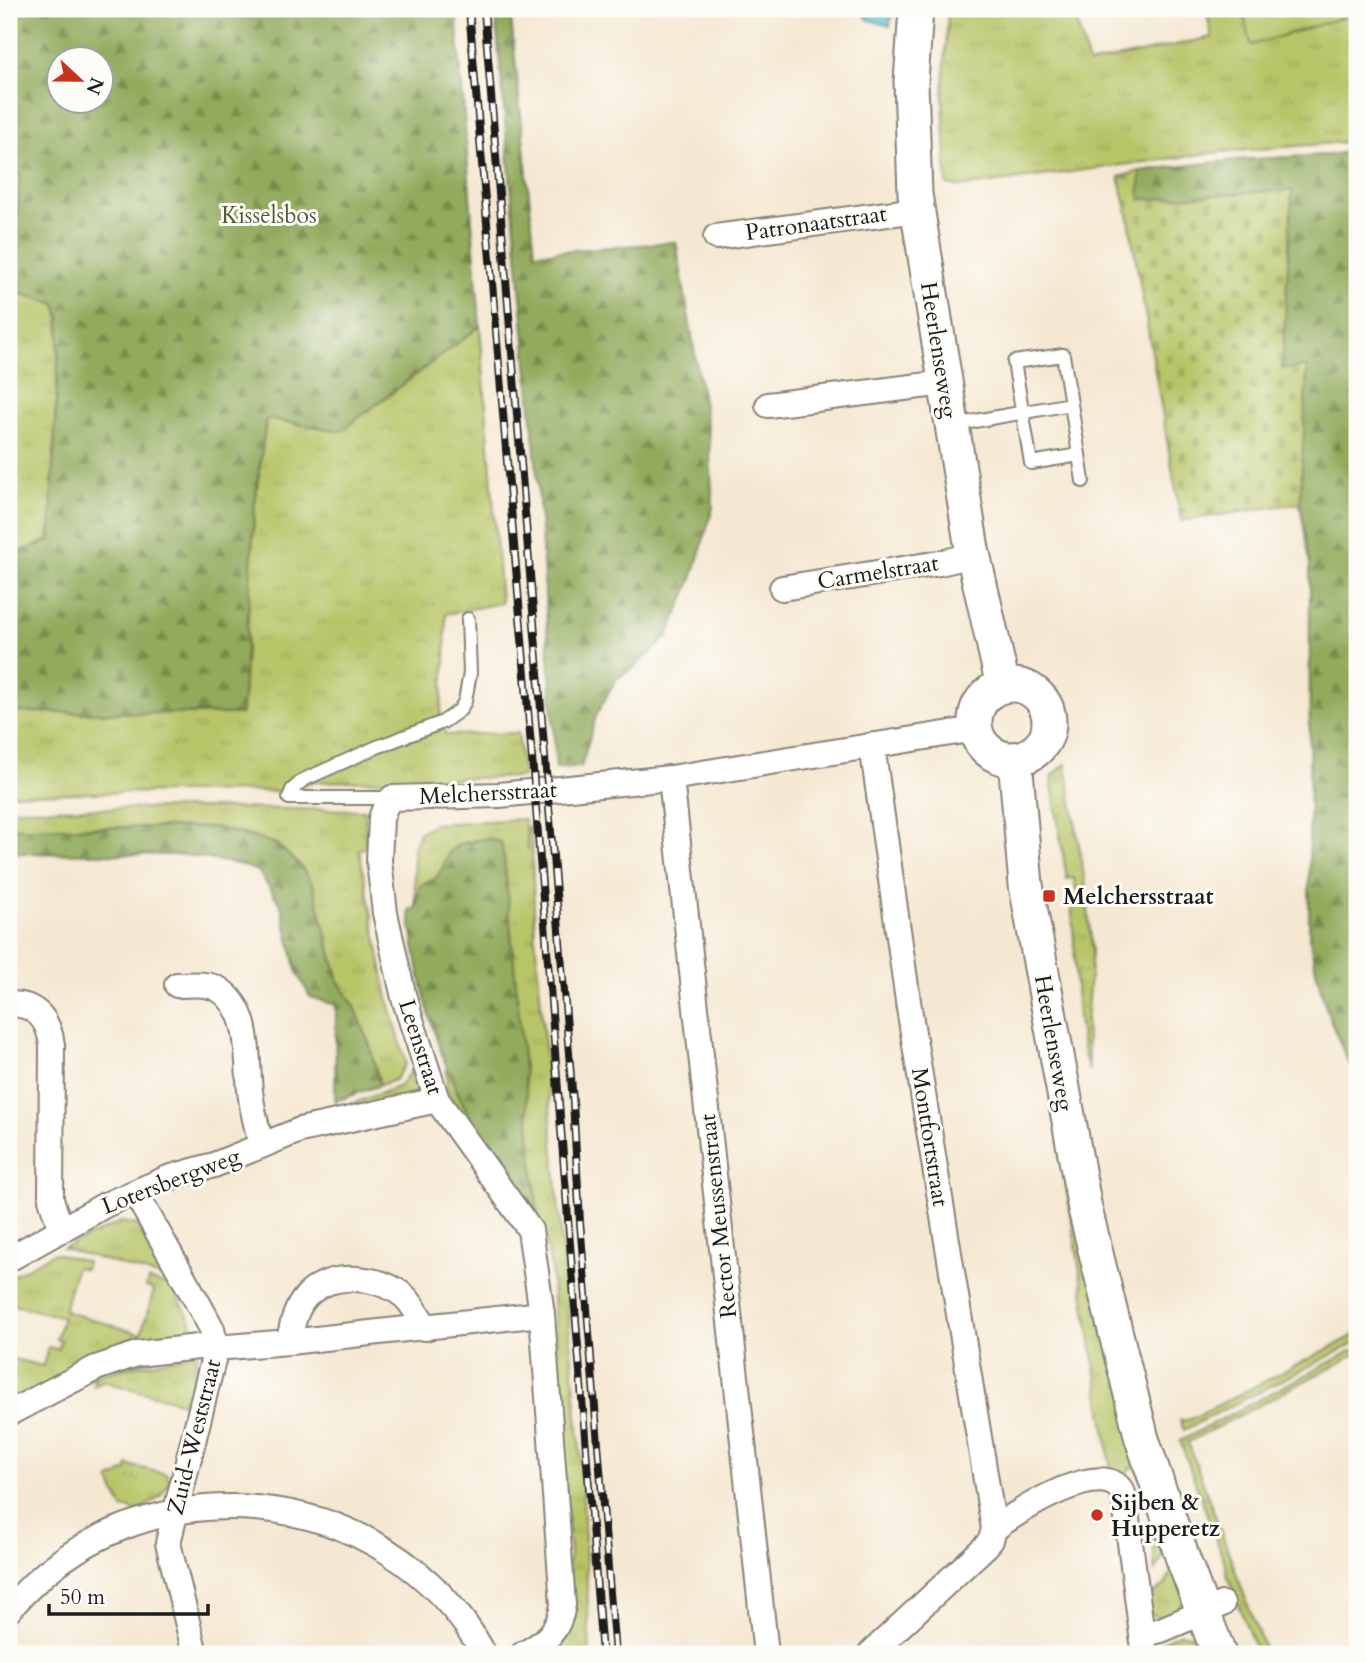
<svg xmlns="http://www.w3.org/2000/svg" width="1366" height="1663" font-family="Cardo,serif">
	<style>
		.grass { fill: url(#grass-tufts); stroke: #6a7042; stroke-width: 2 }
		.forest { fill: url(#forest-firs); stroke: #56633c; stroke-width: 2; fill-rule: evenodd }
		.cemetery { fill: url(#cemetery-stones); stroke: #6a7042; stroke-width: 2 }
		.garden { fill: #b7c567; stroke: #6a7042; stroke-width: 2 }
		.water { fill: #4ebbc7; stroke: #356c72; stroke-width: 2 }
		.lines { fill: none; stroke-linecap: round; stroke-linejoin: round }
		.lane-casing { stroke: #888277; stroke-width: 16 }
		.street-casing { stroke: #888277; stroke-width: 28 }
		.secondary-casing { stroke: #888277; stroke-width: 37 }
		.lane { stroke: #fff; stroke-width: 12 }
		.street { stroke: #fff; stroke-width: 24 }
		.secondary { stroke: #fff; stroke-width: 33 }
		.rail-casing { stroke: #1c1c1c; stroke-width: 8 }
		.rail { stroke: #fdfcf7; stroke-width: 5; stroke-dasharray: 16; stroke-linecap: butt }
		.poi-dot { fill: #c8321e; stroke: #fdfcf7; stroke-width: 2.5 }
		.labels { text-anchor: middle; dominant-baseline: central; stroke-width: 6; stroke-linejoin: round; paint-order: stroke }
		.park-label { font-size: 23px; fill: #525736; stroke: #fdfcf7 }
		.street-label { font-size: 23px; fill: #1c1c1c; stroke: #fdfcf7 }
		.poi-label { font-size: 23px; font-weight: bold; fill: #1c1c1c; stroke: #fdfcf7; text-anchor: start }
	</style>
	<defs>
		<pattern id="grass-tufts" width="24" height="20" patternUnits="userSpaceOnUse" patternTransform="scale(1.75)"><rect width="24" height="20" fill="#b7c567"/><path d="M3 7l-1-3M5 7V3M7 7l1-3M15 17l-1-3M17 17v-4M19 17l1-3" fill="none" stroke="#9da959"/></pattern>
		<pattern id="forest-firs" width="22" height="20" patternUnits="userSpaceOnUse" patternTransform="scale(1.75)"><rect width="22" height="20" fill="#91aa5c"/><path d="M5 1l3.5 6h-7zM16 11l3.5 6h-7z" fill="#768a4b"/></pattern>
		<pattern id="cemetery-stones" width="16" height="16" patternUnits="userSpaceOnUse" patternTransform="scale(1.75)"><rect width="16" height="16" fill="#b7c567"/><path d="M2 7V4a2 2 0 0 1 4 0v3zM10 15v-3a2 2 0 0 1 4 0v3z" fill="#9da959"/></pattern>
	</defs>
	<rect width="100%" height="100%" fill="#fdfcf7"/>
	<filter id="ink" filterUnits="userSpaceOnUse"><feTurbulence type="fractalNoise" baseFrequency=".0143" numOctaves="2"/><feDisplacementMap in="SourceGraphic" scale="14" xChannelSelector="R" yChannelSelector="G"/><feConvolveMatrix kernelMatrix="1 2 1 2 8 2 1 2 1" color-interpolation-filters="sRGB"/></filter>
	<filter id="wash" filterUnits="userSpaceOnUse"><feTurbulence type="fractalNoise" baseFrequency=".00686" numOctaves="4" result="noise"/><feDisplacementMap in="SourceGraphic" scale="28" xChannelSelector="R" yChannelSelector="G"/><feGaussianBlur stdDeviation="1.57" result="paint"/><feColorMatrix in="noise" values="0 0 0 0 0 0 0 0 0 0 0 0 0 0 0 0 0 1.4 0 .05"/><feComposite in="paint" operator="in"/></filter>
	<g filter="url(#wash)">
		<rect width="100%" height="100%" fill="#f5e8d2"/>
		<g class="grass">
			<polygon points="948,9 1097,9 1075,15 1089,64 1212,37 1206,9 1242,9 1252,45 1357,13 1357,141 1211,153 961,187 947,185 943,97"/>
			<polygon points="9,166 20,175 15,257 57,304 60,318 50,540 9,556"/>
			<polygon points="480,326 501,603 446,614 445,663 440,719 446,735 518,733 523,777 313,782 282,791 9,794 9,712 241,714 255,503 266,418 341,431"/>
			<path d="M 1066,764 L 1086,889 L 1092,951 L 1086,1024 L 1089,1071 C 1070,1015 1079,954 1070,897 L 1077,895 L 1074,878 L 1067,879 L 1052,785 L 1052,776 Z"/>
			<polygon points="226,808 365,810 366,848 359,849 388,999 406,1063 395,1080 380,1085 369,1043 355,1007 339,982 313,885 276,844 250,835 213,827 9,828 9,809"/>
			<path d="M 524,819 L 528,850 L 527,827 L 531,825 L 535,936 L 582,1474 L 590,1654 L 580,1650 L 575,1654 L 540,1654 L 570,1555 L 551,1267 L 545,1237 L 539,1228 L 501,842 C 485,838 459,838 449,854 C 444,862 443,872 435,879 C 431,882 425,884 420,887 L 416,908 L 413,849 L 419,833 L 434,824 Z"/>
			<path d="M 447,1067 L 472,1122 C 453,1102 443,1096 447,1067 Z"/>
			<polygon points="411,1070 419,1091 413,1097 340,1115 338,1109 400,1086"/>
			<path d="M 1057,1127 L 1173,1553 L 1163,1557 L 1155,1571 C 1152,1543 1153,1484 1133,1466 L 1124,1476 L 1111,1468 Z"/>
			<polygon points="121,1222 137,1225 168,1279 63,1248"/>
			<polygon points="54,1253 87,1262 85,1269 76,1267 64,1311 141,1334 154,1290 146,1287 148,1280 172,1286 188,1315 199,1343 9,1407 9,1358 43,1366 48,1347 58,1349 61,1340 56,1339 63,1317 9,1304 9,1278"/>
			<polygon points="1357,1334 1357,1342 1184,1430 1180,1421 1191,1419"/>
			<polygon points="1357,1348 1357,1354 1188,1442 1266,1654 1257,1654 1227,1575 1226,1566 1180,1441"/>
			<polygon points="198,1353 190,1391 185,1395 183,1403 102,1381 93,1386 96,1375"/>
			<polygon points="128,1465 167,1474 170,1482 159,1498 136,1512 128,1508 123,1509 109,1480 127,1470"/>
			<path d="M 1173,1569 L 1185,1598 C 1180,1608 1166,1623 1153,1615 C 1148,1613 1146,1605 1143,1601 L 1165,1585 Z"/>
			<polygon points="1180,1633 1196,1636 1203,1641 1169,1654 1156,1654 1160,1643"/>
		</g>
		<g class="forest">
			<path d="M 9,9 L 456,9 L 480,326 L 341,431 L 266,419 L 255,503 L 242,714 L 9,712 L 9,556 L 50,540 L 60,318 L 56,304 L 21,294 C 11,255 18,215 20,175 L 9,166 ZM 60,60 L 102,60 L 102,102 L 60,102 Z"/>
			<polygon points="495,9 510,9 535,253 676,242 709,437 713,508 692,579 667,638 631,670 616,679 596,716 581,767 556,768 538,485"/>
			<path d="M 1357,151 L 1357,1080 C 1331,1028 1318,991 1309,933 L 1310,565 L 1300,503 L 1307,368 L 1282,370 L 1292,190 L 1140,200 L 1140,171 L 1235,160 L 1327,155 Z"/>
			<polygon points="213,827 276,844 299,864 313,885 339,982 355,1007 369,1043 380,1085 335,1101 336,1005 310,997 297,972 281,905 258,871 238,864 185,855 9,853 9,828"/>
			<path d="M 488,838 L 501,842 L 504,857 L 539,1228 C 517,1194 494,1159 474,1124 C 436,1058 418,984 409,910 L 416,908 L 420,886 L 435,879 L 442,869 L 450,852 L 460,844 Z"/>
		</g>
		<polygon class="cemetery" points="1140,171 1140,200 1292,190 1282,369 1307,367 1300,503 1181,521 1128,214 1119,177"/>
		<polygon class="garden" points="1242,9 1357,9 1357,13 1251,45"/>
		<polygon class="water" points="858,9 892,9 890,26 869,20"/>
	</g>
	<g filter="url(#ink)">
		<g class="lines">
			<defs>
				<g id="lane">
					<path d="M 955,425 C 993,417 1032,411 1071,404 L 1063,355 L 1014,362 L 1031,463 L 1079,455 L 1071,404"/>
					<polyline points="1079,455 1083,481"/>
					<polyline points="392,798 289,798 292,790 303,780 377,747 443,722 460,710 465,701 470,673 468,619"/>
				</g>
				<g id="street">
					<polyline points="716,237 917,210"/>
					<polyline points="768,405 944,383"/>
					<polyline points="782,588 940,563 973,555"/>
					<polyline points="671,778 766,1654"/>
					<path d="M 177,985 C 191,985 207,982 220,990 C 254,1013 245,1063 251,1098 C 253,1114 258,1130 261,1146"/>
					<path d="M 9,1004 C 36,1003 49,1020 52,1045 L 51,1199 L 61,1230"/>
					<polyline points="136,1194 199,1305 212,1329 216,1348 168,1543 195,1654"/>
					<polyline points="9,1259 105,1205 168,1178 214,1165 300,1130 437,1100"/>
					<polyline points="542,1314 530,1230 437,1100 404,998 385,913 379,861 381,818 386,805 392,798 499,795 671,778 976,729"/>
					<path d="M 289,1342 C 292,1324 296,1304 311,1292 C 336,1271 380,1277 404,1296 C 413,1304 419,1317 426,1328"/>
					<path d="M 9,1413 L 96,1368 L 137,1354 L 198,1347 L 216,1348 L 289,1342 L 542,1314 L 563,1605 C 559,1631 545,1643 523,1654"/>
					<path d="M 994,1529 C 1017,1512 1109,1452 1124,1496 L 1142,1635"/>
					<path d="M 9,1610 C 136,1456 388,1478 484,1654"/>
					<polyline points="870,1654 986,1546 991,1540 994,1529 909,1008 872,745"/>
					<polyline points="1145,1654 1142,1635 1161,1630 1222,1604"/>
				</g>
				<g id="secondary">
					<polyline points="916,9 911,82 915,194 972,549 1003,686"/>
					<circle cx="1012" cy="722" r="37"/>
					<polyline points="1015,759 1026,885 1085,1209 1142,1439 1183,1559 1219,1654"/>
				</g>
			</defs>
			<use href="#lane" class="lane-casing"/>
			<use href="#street" class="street-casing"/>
			<use href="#secondary" class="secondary-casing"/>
			<use href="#lane" class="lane"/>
			<use href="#street" class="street"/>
			<use href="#secondary" class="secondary"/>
			<defs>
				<g id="rail">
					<polyline points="469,9 533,770 602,1654"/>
					<polyline points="484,9 573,1102 580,1222 615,1654"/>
				</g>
			</defs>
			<use href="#rail" class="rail-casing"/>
			<use href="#rail" class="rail"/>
		</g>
	</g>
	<g class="poi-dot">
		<rect x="1042" y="889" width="14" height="14" rx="3.5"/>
		<circle cx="1097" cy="1515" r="7"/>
	</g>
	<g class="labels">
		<g class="park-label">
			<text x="269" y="215">Kisselsbos</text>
		</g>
		<g class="street-label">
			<text transform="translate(816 223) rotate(-8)">Patronaatstraat</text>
			<text transform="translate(939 350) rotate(81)">Heerlenseweg</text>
			<text transform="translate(878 572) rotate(-9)">Carmelstraat</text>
			<text transform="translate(488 793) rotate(-3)">Melchersstraat</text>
			<text transform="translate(1054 1043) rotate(80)">Heerlenseweg</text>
			<text transform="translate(421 1047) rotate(72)">Leenstraat</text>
			<text transform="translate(930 1137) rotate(81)">Montfortstraat</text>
			<text transform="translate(171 1181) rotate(-21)">Lotersbergweg</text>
			<text transform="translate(718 1216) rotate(-96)">Rector Meussenstraat</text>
			<text transform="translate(194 1437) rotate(-76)">Zuid-Weststraat</text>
		</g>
		<g class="poi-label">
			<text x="1063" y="896">Melchersstraat</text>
			<text x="1111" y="1502">Sijben &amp;<tspan x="1111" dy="26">Hupperetz</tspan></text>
		</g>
	</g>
	<rect width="1366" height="1663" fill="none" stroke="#fdfcf7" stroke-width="35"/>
	<g transform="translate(80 80) rotate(112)"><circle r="33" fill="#fdfcf7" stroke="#a3a29f" stroke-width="2"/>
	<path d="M0-5L12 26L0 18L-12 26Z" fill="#c8321e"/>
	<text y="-10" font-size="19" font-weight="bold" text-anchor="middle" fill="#1c1c1c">N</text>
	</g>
	<path d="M49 1604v10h159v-10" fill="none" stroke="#1c1c1c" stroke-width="3.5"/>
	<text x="60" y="1604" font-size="21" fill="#1c1c1c" stroke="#fdfcf7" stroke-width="5" paint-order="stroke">50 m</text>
</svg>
